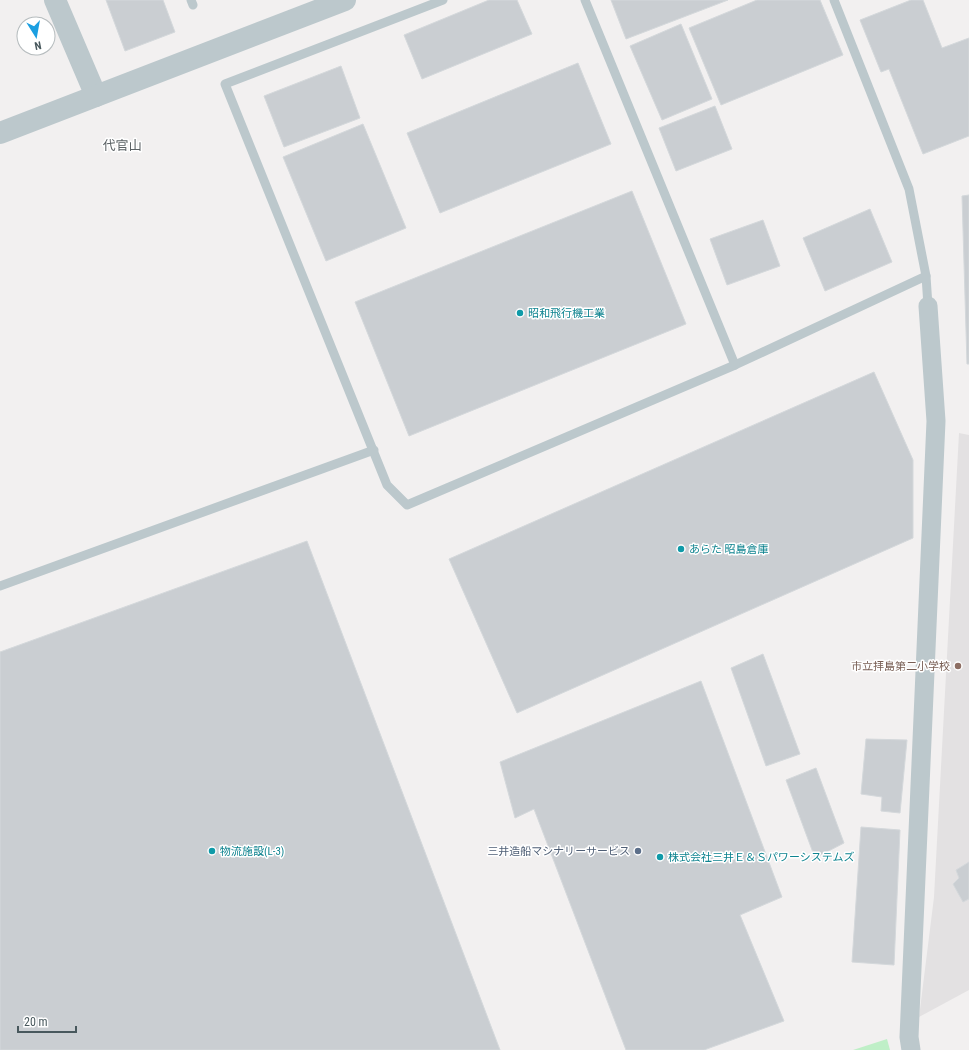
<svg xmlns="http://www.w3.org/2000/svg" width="969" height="1050" font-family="'Roboto Condensed','Noto Sans JP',sans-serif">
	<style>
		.education { fill: #e3e1e2 }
		.green { fill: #bfefc7 }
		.building { fill: #caced2; stroke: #d4d8db }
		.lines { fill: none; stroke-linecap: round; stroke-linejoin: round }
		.service { stroke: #bcc8cc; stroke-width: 9 }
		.minor { stroke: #bcc8cc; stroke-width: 19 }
		.tertiary { stroke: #bcc8cc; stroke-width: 22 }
		.culture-dot { fill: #0f9aa8; stroke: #fff; stroke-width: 1.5 }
		.education-dot { fill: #8d6e63; stroke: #fff; stroke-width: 1.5 }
		.service-dot { fill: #5c6f8a; stroke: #fff; stroke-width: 1.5 }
		.labels { text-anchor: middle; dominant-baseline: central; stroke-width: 3; stroke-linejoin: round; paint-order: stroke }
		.culture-label { font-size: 11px; fill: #0d838f; stroke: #fff; text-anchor: start }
		.education-label { font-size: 11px; fill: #785e54; stroke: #fff; text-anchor: end }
		.service-label { font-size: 11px; fill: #4e5e75; stroke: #fff; text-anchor: end }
		.quarter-label { font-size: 13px; fill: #5c6265; stroke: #fff }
	</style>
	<rect width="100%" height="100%" fill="#f2f0f0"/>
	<polygon class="education" points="959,433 969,435 969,990 919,1017 934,897"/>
	<polygon class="green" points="887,1039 890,1050 853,1050"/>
	<g class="building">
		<polygon points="106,0 163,0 175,32 125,51"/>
		<polygon points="489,0 517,0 532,34 422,79 404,35"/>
		<polygon points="611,0 728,0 626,39"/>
		<polygon points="757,0 820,0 843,55 721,105 689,28"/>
		<polygon points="911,0 923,0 942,48 969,38 969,136 923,154 889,69 881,72 860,20"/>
		<polygon points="681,24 712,99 662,120 630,46"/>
		<polygon points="578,63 611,144 440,213 407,133"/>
		<polygon points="341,66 360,118 284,147 264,96"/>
		<polygon points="715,106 732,149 676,171 659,128"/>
		<polygon points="363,124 406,228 326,261 283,157"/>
		<polygon points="632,191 686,324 409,436 355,302"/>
		<polygon points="969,195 969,364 967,364 962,196"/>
		<polygon points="870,209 892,262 825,291 803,238"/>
		<polygon points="763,220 780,266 727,285 710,239"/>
		<polygon points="874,372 913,460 913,538 517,713 449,559"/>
		<polygon points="307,541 500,1050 0,1050 0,652"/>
		<polygon points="763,654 800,754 766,766 731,668"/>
		<polygon points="701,681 782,897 740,915 784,1021 704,1050 626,1050 534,809 515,818 500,762"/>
		<polygon points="866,739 907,740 900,813 881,811 882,797 861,794"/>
		<polygon points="816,768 844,843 815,858 786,780"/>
		<polygon points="861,827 900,830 894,965 852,962"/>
		<polygon points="969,862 969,899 963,902 953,884 959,878 956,870"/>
	</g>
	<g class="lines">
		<g class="service">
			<polyline points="191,0 193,5"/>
			<polyline points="443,0 225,84 387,485 407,505 735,365 926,276"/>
			<polyline points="585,0 735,365"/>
			<polyline points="834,0 909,189 926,276 928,306"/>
			<polyline points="0,586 374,450"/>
		</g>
		<polyline class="minor" points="911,1050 909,1037 936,421 928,306"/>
		<g class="tertiary">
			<polyline points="55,0 96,96"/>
			<polyline points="0,133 345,0"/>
		</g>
	</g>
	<g class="culture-dot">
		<circle cx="520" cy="313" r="4"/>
		<circle cx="681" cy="549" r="4"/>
		<circle cx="212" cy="851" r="4"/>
		<circle cx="660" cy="857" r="4"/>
	</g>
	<circle class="education-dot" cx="958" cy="666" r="4"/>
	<circle class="service-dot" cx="638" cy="851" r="4"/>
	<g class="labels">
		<g class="culture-label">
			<text x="528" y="313">昭和飛行機工業</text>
			<text x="689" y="549">あらた 昭島倉庫</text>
			<text x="220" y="851">物流施設(L-3)</text>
			<text x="668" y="857">株式会社三井Ｅ＆Ｓパワーシステムズ</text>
		</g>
		<g class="education-label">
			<text x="950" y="666">市立拝島第二小学校</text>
		</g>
		<g class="service-label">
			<text x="630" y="851">三井造船マシナリーサービス</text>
		</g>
		<g class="quarter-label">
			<text x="122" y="145">代官山</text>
		</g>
	</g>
	<g transform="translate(36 36) rotate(169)"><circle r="19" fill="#ffffff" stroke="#b6bcbe"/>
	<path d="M0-3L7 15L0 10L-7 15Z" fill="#1b9fe1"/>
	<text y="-6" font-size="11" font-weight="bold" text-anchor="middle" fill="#48585d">N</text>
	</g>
	<path d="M18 1026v6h58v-6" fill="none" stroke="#48585d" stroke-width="2"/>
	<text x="24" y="1026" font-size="12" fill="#48585d" stroke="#ffffff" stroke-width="3" paint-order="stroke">20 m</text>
</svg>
